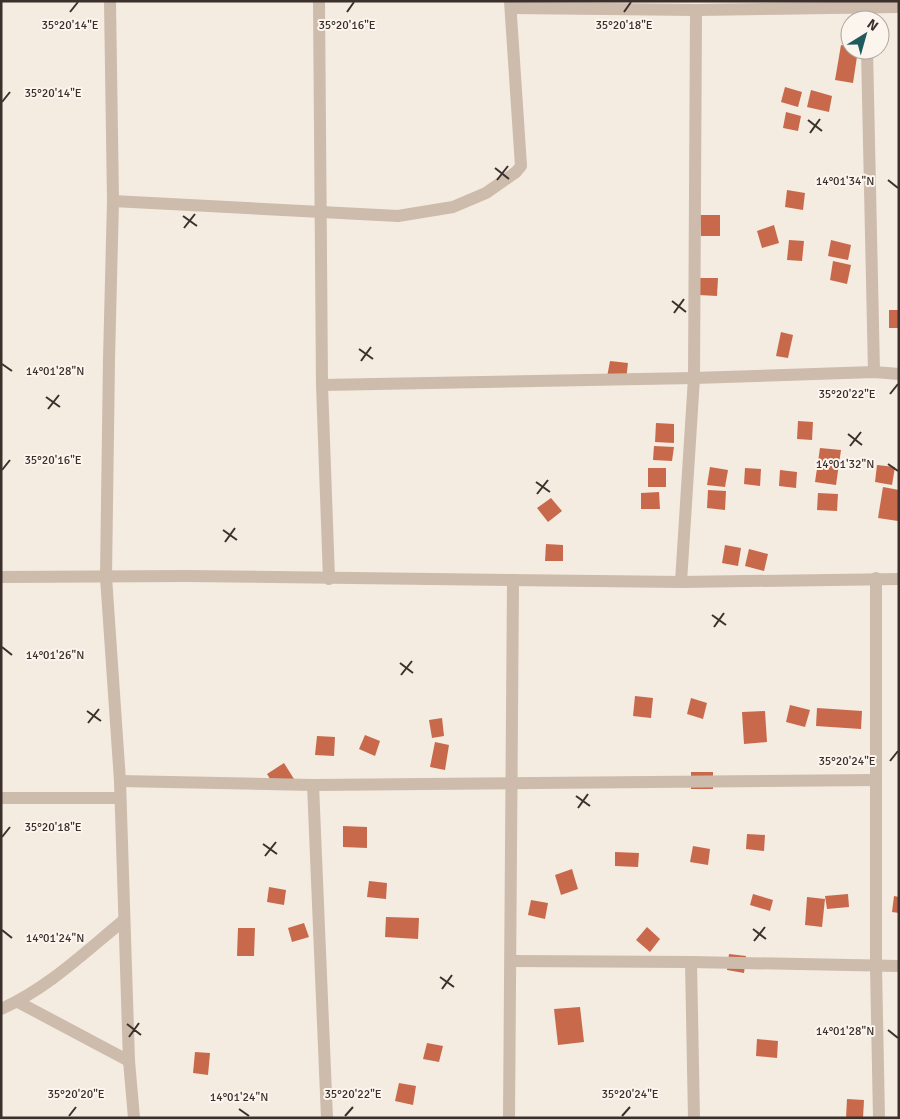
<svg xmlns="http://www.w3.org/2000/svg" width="900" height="1119" font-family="Signika,sans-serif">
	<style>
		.building { fill: #c8694b }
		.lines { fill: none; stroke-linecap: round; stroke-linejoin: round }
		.street { stroke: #cdbbac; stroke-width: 12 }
		.ticks { fill: none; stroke: #3b302b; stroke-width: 2 }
		.ticks-label { font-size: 12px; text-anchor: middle; fill: #3b302b; stroke: #fbf5ee; stroke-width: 4; stroke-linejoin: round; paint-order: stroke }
	</style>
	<rect width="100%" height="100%" fill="#f4ebe1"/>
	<g class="building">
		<polygon points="841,45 850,47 850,50 858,50 853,83 835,80"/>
		<polygon points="785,87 802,92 798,107 781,102"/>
		<polygon points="811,90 832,96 829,112 807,107"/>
		<polygon points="786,112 801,116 798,131 783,128"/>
		<polygon points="787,190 805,193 803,210 785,207"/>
		<polygon points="700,215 720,215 720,236 701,236"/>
		<polygon points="774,225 779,243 762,248 757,231"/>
		<polygon points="789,240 804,241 802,261 787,260"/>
		<polygon points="831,240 851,245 848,260 828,256"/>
		<polygon points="833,261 851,265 847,284 830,280"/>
		<polygon points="700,278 718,278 717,296 699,295"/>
		<rect x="889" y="310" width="10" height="18"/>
		<polygon points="781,332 793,335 788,358 776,356"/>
		<polygon points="610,361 628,363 626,380 607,377"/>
		<polygon points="798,421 813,422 812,440 797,439"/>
		<polygon points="656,423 674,424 674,443 655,442"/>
		<polygon points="654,446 674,447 672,461 653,460"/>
		<polygon points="820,448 841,450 836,485 815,482"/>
		<polygon points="877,465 895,467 892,485 875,482"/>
		<polygon points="710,467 728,470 725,487 707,485"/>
		<rect x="648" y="468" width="18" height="19"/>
		<polygon points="745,468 761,469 760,486 744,484"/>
		<polygon points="780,470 797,472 796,488 779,486"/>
		<polygon points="883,487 899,490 898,521 878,518"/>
		<polygon points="708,490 726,491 725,510 707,508"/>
		<polygon points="659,492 660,509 641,509 641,493"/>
		<polygon points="818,493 838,494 837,511 817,510"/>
		<polygon points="551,498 562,511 548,522 537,508"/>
		<polygon points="546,544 563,545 563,561 545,561"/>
		<polygon points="725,545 741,548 738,566 722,563"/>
		<polygon points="749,549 768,554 764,571 745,566"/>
		<polygon points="635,696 653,698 651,718 633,716"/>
		<polygon points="691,698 707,703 703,719 687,714"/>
		<polygon points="790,705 810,710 805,727 786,722"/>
		<polygon points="817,708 862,711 861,729 816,726"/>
		<polygon points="765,711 767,742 744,744 742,712"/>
		<polygon points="442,718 444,736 432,738 429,720"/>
		<polygon points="365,735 380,741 375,756 359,749"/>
		<polygon points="317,736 335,737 334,756 315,755"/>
		<polygon points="435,742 449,745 445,770 430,767"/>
		<polygon points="284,763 294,779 277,790 267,774"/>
		<rect x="691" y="772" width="22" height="17"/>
		<polygon points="343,826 367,827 367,848 343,847"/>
		<polygon points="747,834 765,835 764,851 746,849"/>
		<polygon points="693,846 710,849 708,865 690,862"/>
		<polygon points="615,852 639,853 638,867 615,866"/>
		<polygon points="572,869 578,889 561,895 555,875"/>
		<polygon points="369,881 387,883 386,899 367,897"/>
		<polygon points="269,887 286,890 284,905 267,902"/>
		<polygon points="753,894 773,900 770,911 750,905"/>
		<polygon points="848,894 849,907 827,909 825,896"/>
		<polygon points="894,896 899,897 899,913 892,912"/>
		<polygon points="807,897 825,899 822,927 805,925"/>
		<polygon points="531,900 548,903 545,919 528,915"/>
		<polygon points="386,917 419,918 418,939 385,937"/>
		<polygon points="304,923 309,937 292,942 288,928"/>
		<polygon points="647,927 660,939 650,952 636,940"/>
		<polygon points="238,928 255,928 254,956 237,956"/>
		<polygon points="729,954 746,956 744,973 727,970"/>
		<polygon points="580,1007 584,1042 558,1045 554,1009"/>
		<polygon points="757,1039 778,1041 777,1058 756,1056"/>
		<polygon points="427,1043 443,1046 439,1062 423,1059"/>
		<polygon points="195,1052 210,1053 208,1075 193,1073"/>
		<polygon points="399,1083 416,1086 413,1105 395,1101"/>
		<polygon points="847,1099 864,1100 863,1118 846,1118"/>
	</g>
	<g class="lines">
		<g class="street">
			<polyline points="110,1 113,201 109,359 106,577 120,781 129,1061"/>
			<polyline points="319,1 322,385 329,579"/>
			<polyline points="511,8 696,10 899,7"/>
			<polyline points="867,50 874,372"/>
			<polyline points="113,201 398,216 453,207 486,193 516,172 521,166 510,1"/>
			<polyline points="322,385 694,378 874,372 899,374"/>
			<polyline points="1,577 187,576 681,582 899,579"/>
			<polyline points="876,578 876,966 879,1118"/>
			<polyline points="681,582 694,378 696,10"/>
			<polyline points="120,781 313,785 876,780"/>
			<polyline points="313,785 327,1118"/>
			<polyline points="1,798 120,798"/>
			<polyline points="512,961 691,962 899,966"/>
			<polyline points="691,962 694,1118"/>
			<polyline points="18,1002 129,1061 134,1118"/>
			<path d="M 1,1009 C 47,989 85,952 123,921"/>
			<polyline points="509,1118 513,580"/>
		</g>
	</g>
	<path class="ticks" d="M 70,12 L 78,2M 347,12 L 354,2M 624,12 L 631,2M 2,102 L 10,92M 808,120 L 822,131M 810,133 L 820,119M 495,168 L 509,179M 497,180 L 508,166M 888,180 L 898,188M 183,216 L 197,226M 184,228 L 195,214M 672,301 L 686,312M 674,313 L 684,299M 359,349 L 373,359M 361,361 L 371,347M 2,364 L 12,371M 890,394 L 898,384M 46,397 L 60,407M 48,409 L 59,395M 848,434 L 862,445M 850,446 L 861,432M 888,464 L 898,471M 2,470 L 10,460M 536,482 L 550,492M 537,494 L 548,480M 223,530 L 237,540M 225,542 L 235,528M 712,615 L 726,625M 714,627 L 724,613M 2,647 L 12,655M 400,663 L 413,673M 401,675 L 412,661M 87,711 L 101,721M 88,723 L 99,709M 890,761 L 898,751M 576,796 L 590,806M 578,808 L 588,794M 2,837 L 10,827M 263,844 L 277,854M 265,856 L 276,842M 753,929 L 766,939M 2,930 L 12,938M 754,941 L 765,927M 440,977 L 454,987M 442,989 L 452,975M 127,1024 L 141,1035M 888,1030 L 898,1038M 129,1037 L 139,1023M 239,1109 L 249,1116M 69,1116 L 76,1107M 345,1116 L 353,1107M 622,1116 L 630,1107"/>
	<g class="ticks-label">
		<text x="70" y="29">35°20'14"E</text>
		<text x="347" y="29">35°20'16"E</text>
		<text x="624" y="29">35°20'18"E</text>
		<text x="53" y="97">35°20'14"E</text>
		<text x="845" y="185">14°01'34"N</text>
		<text x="55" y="375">14°01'28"N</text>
		<text x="847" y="398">35°20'22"E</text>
		<text x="53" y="464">35°20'16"E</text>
		<text x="845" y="468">14°01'32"N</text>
		<text x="55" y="659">14°01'26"N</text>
		<text x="847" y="765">35°20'24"E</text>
		<text x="53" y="831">35°20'18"E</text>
		<text x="55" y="942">14°01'24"N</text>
		<text x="845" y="1035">14°01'28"N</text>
		<text x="76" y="1098">35°20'20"E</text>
		<text x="353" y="1098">35°20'22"E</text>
		<text x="630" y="1098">35°20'24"E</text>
		<text x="239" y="1101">14°01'24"N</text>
	</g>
	<rect width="900" height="1119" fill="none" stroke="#3b302b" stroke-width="5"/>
	<g transform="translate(865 35) rotate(37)"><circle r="24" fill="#fbf5ee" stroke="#aea6a0"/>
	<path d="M0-4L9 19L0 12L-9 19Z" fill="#1f5a5e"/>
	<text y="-8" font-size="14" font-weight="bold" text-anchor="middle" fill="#3b302b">N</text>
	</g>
</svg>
